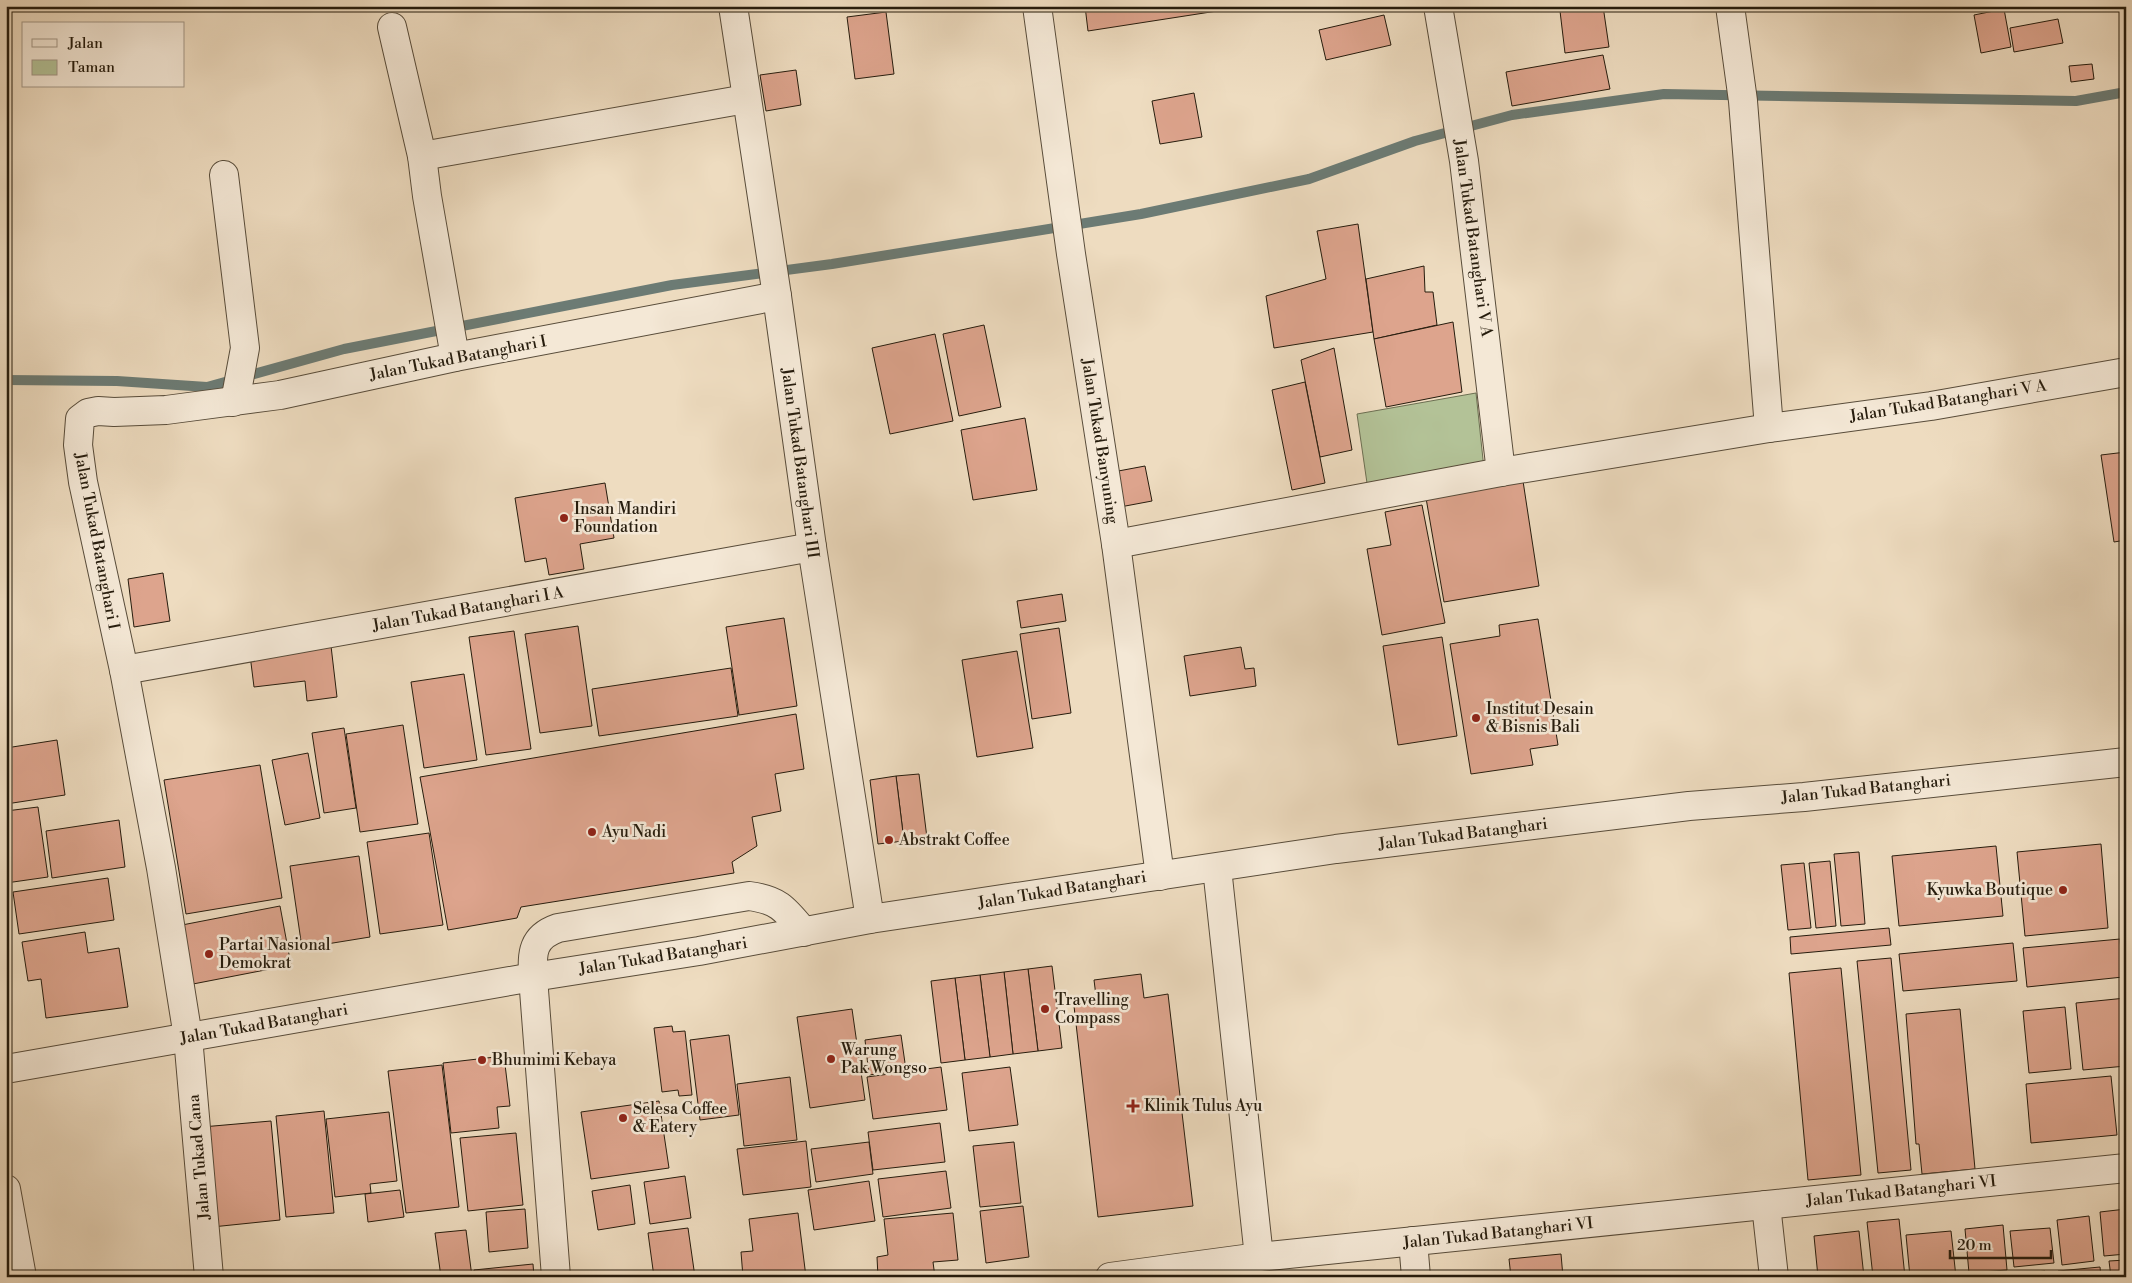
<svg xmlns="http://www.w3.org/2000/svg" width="2132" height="1283" font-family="'Libre Bodoni',serif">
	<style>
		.green { fill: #b3c297; stroke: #6c6f52 }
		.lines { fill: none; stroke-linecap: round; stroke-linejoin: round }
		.stream { stroke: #6c7b74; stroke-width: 10 }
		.building { fill: #dda48d; stroke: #261c0d }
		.minor-casing { stroke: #584c3a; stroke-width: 30 }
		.minor { stroke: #f4e8d6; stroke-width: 28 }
		.poi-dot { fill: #8f2418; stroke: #f4e8d6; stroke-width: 2 }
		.labels { text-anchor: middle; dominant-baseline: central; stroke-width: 5; stroke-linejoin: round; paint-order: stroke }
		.street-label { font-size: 16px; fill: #261c0d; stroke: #f4e8d6 }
		.poi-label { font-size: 16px; fill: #261c0d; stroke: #f4e8d6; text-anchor: start }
	</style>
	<rect width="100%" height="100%" fill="#eedcc0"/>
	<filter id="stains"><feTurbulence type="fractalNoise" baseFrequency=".004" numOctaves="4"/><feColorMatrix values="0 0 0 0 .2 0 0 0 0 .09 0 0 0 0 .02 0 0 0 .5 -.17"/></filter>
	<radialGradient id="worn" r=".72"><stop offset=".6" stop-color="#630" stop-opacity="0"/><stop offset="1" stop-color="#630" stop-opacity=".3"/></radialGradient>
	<polygon class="green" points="1476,393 1484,469 1368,490 1357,414"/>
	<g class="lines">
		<polyline class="stream" points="6,380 117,381 207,387 344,349 672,285 832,264 1141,214 1309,179 1415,141 1512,115 1664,94 2076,101 2126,92"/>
	</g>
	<g class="building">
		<polygon points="891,6 913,6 891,9"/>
		<polygon points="1085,6 1230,6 1230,9 1088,31"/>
		<polygon points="1603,6 1609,47 1565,53 1560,11"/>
		<polygon points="2004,9 2011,47 1981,53 1974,15"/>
		<polygon points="886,12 894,74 855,79 847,17"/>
		<polygon points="1384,15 1391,45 1326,60 1319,30"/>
		<polygon points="2058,19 2063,43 2014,52 2010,28"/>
		<polygon points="1603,55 1610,89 1512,106 1506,72"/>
		<polygon points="2092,64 2094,79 2071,82 2069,66"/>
		<polygon points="796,70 801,105 766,111 760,75"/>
		<polygon points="1194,93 1202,137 1160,144 1152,101"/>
		<polygon points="1358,224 1373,332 1274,348 1266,296 1326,279 1317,231"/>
		<polygon points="1424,266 1425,292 1433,292 1437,325 1374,339 1366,279"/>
		<polygon points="1453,322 1462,392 1386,407 1374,339"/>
		<polygon points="984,325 1001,407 959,416 943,334"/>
		<polygon points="935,334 953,421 890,434 872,348"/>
		<polygon points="1334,348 1352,450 1320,457 1301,360"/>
		<polygon points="1305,382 1325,483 1292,490 1272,390"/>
		<polygon points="1025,418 1037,490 973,500 961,430"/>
		<polygon points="2126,452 2126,540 2114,542 2101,455"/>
		<polygon points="1145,466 1152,501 1120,507 1113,472"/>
		<polygon points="1523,481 1539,586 1444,602 1426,498"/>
		<polygon points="605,483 614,538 580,544 584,569 549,575 546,558 525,562 515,498"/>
		<polygon points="1422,505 1445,623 1382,635 1367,549 1391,545 1385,512"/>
		<polygon points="163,573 170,621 134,627 128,579"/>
		<polygon points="1062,594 1066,621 1021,628 1017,601"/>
		<polygon points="784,618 797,706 739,715 726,627"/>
		<polygon points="1538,619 1558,745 1530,749 1533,765 1471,774 1450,644 1500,636 1499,625"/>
		<polygon points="578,626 592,726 540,733 525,634"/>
		<polygon points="1059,628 1071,713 1032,719 1020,634"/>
		<polygon points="514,631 531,749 486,755 469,637"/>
		<polygon points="1442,637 1457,736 1398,745 1383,646"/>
		<polygon points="331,646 337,697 307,701 305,681 254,687 250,655"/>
		<polygon points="1241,647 1245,669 1254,668 1256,686 1190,696 1184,656"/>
		<polygon points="1017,651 1033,748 977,757 962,660"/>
		<polygon points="731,668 738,716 599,736 592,689"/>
		<polygon points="464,674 477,760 424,768 411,682"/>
		<polygon points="796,714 804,769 775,774 781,811 752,817 757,846 732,862 734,873 521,907 517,918 448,930 420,777"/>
		<polygon points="403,725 418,824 360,832 346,734"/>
		<polygon points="344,728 356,808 324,813 312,733"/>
		<polygon points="57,740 65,795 6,804 6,748"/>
		<polygon points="308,753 320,818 285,825 272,760"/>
		<polygon points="260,765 282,898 186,914 164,780"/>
		<polygon points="919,774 927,838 904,841 896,776"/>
		<polygon points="896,776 904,841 878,844 870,780"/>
		<polygon points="38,807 48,877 6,883 6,811"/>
		<polygon points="119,820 125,867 52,878 46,831"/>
		<polygon points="429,833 443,925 380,934 367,842"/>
		<polygon points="2101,844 2108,928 2025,936 2017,852"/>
		<polygon points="1996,846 2003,916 1899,926 1892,856"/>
		<polygon points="1859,852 1865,924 1841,926 1834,854"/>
		<polygon points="359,856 370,937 302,948 290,866"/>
		<polygon points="1830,861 1836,926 1816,928 1809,863"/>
		<polygon points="1804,863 1811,928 1788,930 1781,865"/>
		<polygon points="108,878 114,920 19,934 13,892"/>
		<polygon points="280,906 291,965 193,984 182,925"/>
		<polygon points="1889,928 1891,945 1791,954 1790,937"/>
		<polygon points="85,932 88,953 119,948 128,1007 46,1018 41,979 28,981 22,942"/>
		<polygon points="2120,939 2123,977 2027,987 2023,948"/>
		<polygon points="2013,943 2017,981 1903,991 1899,954"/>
		<polygon points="1891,958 1911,1170 1878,1173 1857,961"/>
		<polygon points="1052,966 1062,1048 1038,1051 1028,969"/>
		<polygon points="1841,968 1861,1175 1808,1180 1789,973"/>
		<polygon points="1028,969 1038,1051 1013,1054 1004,972"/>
		<polygon points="1004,972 1013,1054 990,1057 980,975"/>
		<polygon points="1141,974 1144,998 1168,994 1193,1206 1098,1217 1074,1006 1097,1004 1094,980"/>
		<polygon points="980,975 990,1057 965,1060 955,978"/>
		<polygon points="955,978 965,1060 941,1063 931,981"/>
		<polygon points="2126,998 2126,1066 2083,1070 2076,1003"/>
		<polygon points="2065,1007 2071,1069 2029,1073 2023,1011"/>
		<polygon points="852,1009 865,1100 810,1108 797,1017"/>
		<polygon points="1960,1009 1975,1169 1922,1174 1919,1144 1916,1144 1906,1014"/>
		<polygon points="672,1026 673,1032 685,1031 692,1095 679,1096 678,1090 662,1092 654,1028"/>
		<polygon points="729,1035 739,1115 700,1120 690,1040"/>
		<polygon points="901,1035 906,1070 869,1075 865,1040"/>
		<polygon points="504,1056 510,1106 497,1107 499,1128 451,1133 443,1063"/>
		<polygon points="442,1065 459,1207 406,1213 388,1071"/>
		<polygon points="941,1067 947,1110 873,1119 867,1077"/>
		<polygon points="1010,1067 1018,1125 969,1131 962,1073"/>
		<polygon points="2111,1076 2117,1135 2031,1143 2026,1084"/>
		<polygon points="790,1077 797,1140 744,1146 737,1084"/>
		<polygon points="659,1101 669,1168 591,1179 581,1112"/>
		<polygon points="324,1111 334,1213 286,1217 276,1116"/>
		<polygon points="389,1112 397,1181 370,1184 371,1193 335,1197 326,1119"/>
		<polygon points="271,1121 280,1220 212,1227 202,1127"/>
		<polygon points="940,1123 945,1162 873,1170 868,1132"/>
		<polygon points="516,1133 523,1205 468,1211 460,1138"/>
		<polygon points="806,1141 811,1187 743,1195 737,1149"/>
		<polygon points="869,1142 873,1174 816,1182 811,1149"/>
		<polygon points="1014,1142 1021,1203 980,1207 973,1146"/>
		<polygon points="946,1171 951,1208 883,1217 878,1179"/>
		<polygon points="685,1176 691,1218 650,1224 644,1182"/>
		<polygon points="869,1181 875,1221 814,1230 808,1190"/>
		<polygon points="630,1185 635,1224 598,1230 592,1191"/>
		<polygon points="400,1190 404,1217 368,1222 365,1194"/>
		<polygon points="1023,1206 1029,1257 986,1263 980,1211"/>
		<polygon points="525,1209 528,1248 489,1252 486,1212"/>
		<polygon points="2126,1209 2126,1254 2104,1256 2100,1212"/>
		<polygon points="798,1213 806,1277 743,1277 741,1252 753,1251 749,1219"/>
		<polygon points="953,1213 958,1260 933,1262 935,1277 878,1277 877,1257 888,1255 884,1219"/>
		<polygon points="2089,1216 2094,1261 2062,1265 2057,1220"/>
		<polygon points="1899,1219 1905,1277 1873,1277 1867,1222"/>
		<polygon points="2003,1225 2007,1270 1969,1273 1965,1229"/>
		<polygon points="688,1228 695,1277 654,1277 648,1233"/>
		<polygon points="2050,1228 2054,1263 2014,1267 2010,1231"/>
		<polygon points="466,1230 472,1277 441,1277 435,1233"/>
		<polygon points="1859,1231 1864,1277 1818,1277 1814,1236"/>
		<polygon points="1951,1231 1956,1277 1910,1277 1906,1235"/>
		<polygon points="1561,1254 1563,1277 1511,1277 1509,1259"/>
		<polygon points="2126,1260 2126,1277 2111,1277 2109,1261"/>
		<polygon points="533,1264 534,1277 475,1277 474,1270"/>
		<polygon points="2100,1267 2101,1277 2059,1277 2058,1271"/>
		<polygon points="2045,1271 2045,1277 2012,1277 2011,1275"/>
		<polygon points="2000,1275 2000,1277 1974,1277"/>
	</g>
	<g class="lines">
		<defs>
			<g id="minor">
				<polyline points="733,6 777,296 812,547 870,919"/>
				<polyline points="1037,6 1071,254 1116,544 1160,876"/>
				<polyline points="1438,6 1464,161 1501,472"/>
				<polyline points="1730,6 1743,101 1769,428"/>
				<polyline points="392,27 422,156 427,196 455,357"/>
				<polyline points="422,156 746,99"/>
				<polyline points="224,175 245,348 237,391 233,402"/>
				<polyline points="1116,544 1501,472 1769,428 1931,406 2126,372"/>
				<polyline points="124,670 812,547"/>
				<polyline points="1217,868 1259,1257"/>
				<polyline points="6,1069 533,977 699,951 870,919 1336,849 1689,806 1804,797 2126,762"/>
				<polyline points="6,1189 22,1277"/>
				<polyline points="1766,1205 1774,1277"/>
				<polyline points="1413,1241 1416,1277"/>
				<polyline points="209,1277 188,1037 161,868 124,670 83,482 78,445 80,419 88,413 98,411 114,412 166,410 280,395 455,357 777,296"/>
				<path d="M 556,1277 L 533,977 C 532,953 532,937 558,928 L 749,896 C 779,900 785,909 804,932"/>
				<polyline points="1110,1277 1259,1257 2126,1168"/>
			</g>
		</defs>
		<use href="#minor" class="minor-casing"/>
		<use href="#minor" class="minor"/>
	</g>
	<g class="poi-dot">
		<circle cx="564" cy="518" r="5"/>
		<circle cx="1476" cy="718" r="5"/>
		<circle cx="592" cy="832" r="5"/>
		<circle cx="889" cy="840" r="5"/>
		<circle cx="2063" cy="890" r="5"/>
		<circle cx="209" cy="954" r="5"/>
		<circle cx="1045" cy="1009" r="5"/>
		<circle cx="831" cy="1059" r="5"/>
		<circle cx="482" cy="1060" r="5"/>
		<path d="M1130.5 1098.5h5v5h5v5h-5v5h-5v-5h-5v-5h5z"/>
		<circle cx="623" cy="1118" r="5"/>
	</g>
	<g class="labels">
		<g class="street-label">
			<text transform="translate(1473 238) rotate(82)">Jalan Tukad Batanghari V A</text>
			<text transform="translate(458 358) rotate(-11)">Jalan Tukad Batanghari I</text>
			<text transform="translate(1948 401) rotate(-9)">Jalan Tukad Batanghari V A</text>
			<text transform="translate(1100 441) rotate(81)">Jalan Tukad Banyuning</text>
			<text transform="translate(800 463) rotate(82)">Jalan Tukad Batanghari III</text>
			<text transform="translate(97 541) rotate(79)">Jalan Tukad Batanghari I</text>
			<text transform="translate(468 609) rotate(-10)">Jalan Tukad Batanghari I A</text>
			<text transform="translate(1866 789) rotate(-6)">Jalan Tukad Batanghari</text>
			<text transform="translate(1463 834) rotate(-7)">Jalan Tukad Batanghari</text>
			<text transform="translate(1062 890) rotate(-9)">Jalan Tukad Batanghari</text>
			<text transform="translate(663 956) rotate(-9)">Jalan Tukad Batanghari</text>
			<text transform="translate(264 1024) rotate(-10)">Jalan Tukad Batanghari</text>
			<text transform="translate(199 1157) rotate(-95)">Jalan Tukad Cana</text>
			<text transform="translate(1901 1191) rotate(-6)">Jalan Tukad Batanghari VI</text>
			<text transform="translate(1498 1233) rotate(-6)">Jalan Tukad Batanghari VI</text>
		</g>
		<g class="poi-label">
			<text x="574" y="509">Insan Mandiri<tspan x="574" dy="18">Foundation</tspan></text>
			<text x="1486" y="709">Institut Desain<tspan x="1486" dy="18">&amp; Bisnis Bali</tspan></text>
			<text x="602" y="832">Ayu Nadi</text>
			<text x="899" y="840">Abstrakt Coffee</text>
			<text x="2053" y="890" text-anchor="end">Kyuwka Boutique</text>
			<text x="219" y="945">Partai Nasional<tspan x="219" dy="18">Demokrat</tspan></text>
			<text x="1055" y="1000">Travelling<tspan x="1055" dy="18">Compass</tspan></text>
			<text x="841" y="1050">Warung<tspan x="841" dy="18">Pak Wongso</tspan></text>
			<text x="492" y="1060">Bhumimi Kebaya</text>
			<text x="1144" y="1106">Klinik Tulus Ayu</text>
			<text x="633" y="1109">Selesa Coffee<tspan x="633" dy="18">&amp; Eatery</tspan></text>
		</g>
	</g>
	<rect width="2132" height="1283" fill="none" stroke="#eedcc0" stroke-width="25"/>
	<rect x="8" y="8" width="2117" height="1268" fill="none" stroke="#261c0d" stroke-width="2.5"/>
	<rect x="12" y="12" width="2107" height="1258" fill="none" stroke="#261c0d"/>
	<rect x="22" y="22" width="162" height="65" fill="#f4e8d6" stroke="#a29686"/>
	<rect x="32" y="39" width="25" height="8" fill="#f4e8d6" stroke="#a29686"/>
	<text x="68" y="48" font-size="15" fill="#261c0d">Jalan</text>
	<rect x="32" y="60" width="25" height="15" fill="#b3c297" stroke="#a29686"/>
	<text x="68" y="72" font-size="15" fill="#261c0d">Taman</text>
	<path d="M1950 1250v8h101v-8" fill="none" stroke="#261c0d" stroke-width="2.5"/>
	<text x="1957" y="1250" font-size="15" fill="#261c0d" stroke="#f4e8d6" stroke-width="4" paint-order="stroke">20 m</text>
	<rect width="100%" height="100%" filter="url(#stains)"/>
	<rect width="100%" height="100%" fill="url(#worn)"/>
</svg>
